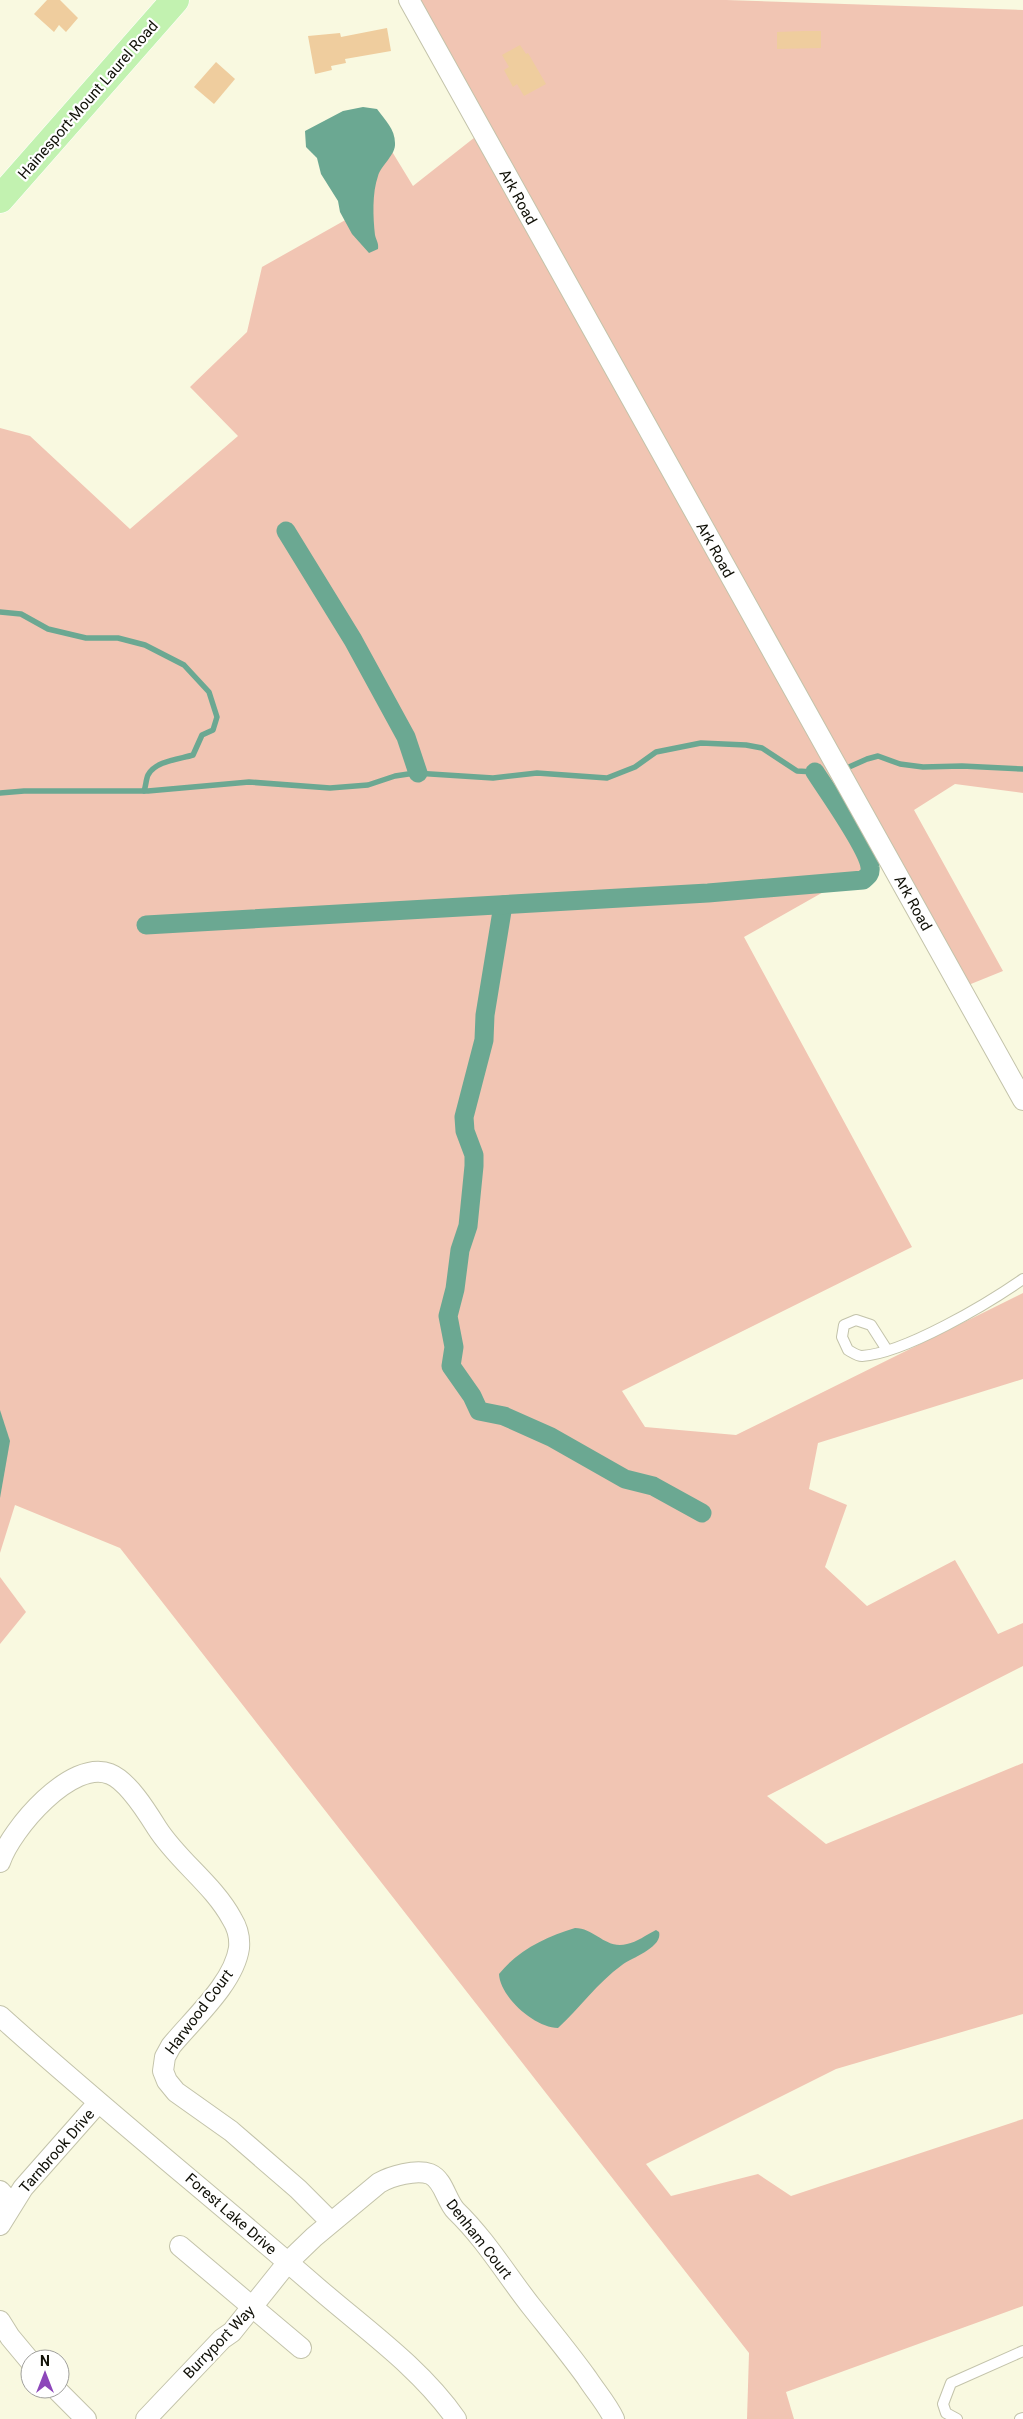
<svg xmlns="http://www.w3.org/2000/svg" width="1023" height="2419" font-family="Roboto,sans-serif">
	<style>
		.green { fill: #f1c5b3 }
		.water { fill: #6ba892 }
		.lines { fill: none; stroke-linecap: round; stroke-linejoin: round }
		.stream { stroke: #6ba892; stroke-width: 5.5 }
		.canal { stroke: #6ba892; stroke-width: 19 }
		.building { fill: #efcd9e }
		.lane-casing { stroke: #c3c3aa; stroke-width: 12 }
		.street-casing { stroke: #c3c3aa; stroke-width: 22 }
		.primary-casing { stroke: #fff; stroke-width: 29 }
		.lane { stroke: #fff; stroke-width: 10 }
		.street { stroke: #fff; stroke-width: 20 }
		.primary { stroke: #c2f2b0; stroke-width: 28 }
		.labels { text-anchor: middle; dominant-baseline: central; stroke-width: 4.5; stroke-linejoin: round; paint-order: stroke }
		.street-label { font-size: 15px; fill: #111108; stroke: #fff }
	</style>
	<rect width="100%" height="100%" fill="#f9f9e0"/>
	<g class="green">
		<polygon points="411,0 726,0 1023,10 1023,793 955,784 914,810 1003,971 961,988 887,856 744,937 912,1247 622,1391 645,1427 736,1435 1023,1293 1023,1379 818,1443 809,1489 847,1505 825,1567 867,1606 955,1560 998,1634 1023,1623 1023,1666 767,1796 826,1844 1023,1763 1023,2014 836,2069 646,2164 671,2196 758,2174 791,2196 1023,2119 1023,2306 786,2392 794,2419 747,2419 749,2353 120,1548 15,1505 0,1553 0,428 30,436 130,529 238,436 190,387 247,332 262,267 356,214 377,127 413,186 484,130"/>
		<polygon points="0,1577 26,1612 0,1644"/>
	</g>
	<g class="water">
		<path d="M 363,107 L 377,109 C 385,120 395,129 395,143 C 396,155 381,165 378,176 C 372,193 373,217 375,235 C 376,240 379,243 378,249 L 369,253 L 352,234 L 340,212 L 338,201 L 321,174 L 317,158 L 306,147 L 305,131 L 343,111 Z"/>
		<polygon points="0,1410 10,1441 0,1498"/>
		<path d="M 575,1928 C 595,1928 606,1950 627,1944 C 637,1942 646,1935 656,1930 L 659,1932 C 663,1947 633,1957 622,1965 C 597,1983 580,2008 558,2028 C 535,2028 500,1997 499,1974 C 518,1950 546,1937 575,1928 Z"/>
	</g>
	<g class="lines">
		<g class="stream">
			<path d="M 0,612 L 21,614 L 48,629 L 86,638 L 118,638 L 145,645 L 184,665 L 209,692 L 217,717 L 213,730 L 202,735 L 193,755 C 180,759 155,761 148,775 C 146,779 146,786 144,791"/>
			<polyline points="849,767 867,759 878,756 900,764 923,767 962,766 1023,769"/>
			<polyline points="0,793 24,791 148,791 249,782 330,788 368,785 395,776 415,773 493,778 537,773 607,778 635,767 656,752 701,743 746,745 762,748 797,771 815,772"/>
		</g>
		<g class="canal">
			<polyline points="286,531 353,640 406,737 418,773"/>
			<polyline points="503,905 485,1015 484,1040 464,1117 465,1131 474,1155 474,1166 468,1226 460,1250 455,1289 448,1316 454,1347 451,1366 472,1396 479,1411 504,1416 551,1437 625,1479 653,1486 702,1513"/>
			<path d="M 146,925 L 708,893 L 863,880 C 868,876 871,874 870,867 C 868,848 827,791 815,772"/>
		</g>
	</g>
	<g class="building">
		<polygon points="47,0 60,0 78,18 66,32 59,25 54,32 34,14"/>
		<polygon points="387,28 391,51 345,59 346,63 331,66 332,70 315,74 308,36 340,33 341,37"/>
		<polygon points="804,31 821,31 821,48 777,49 777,32"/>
		<polygon points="520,45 526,54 528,53 546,84 524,96 517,84 513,87 504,70 509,67 502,55"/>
		<polygon points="216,62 235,79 214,104 194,87"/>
	</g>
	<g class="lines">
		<defs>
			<g id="lane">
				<path d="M 887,1350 L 871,1325 L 856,1320 L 844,1325 L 842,1337 L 848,1350 C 852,1352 857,1356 862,1356 C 905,1353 987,1304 1023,1279"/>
				<polyline points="957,2419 946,2413 943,2404 951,2383 1023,2351"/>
				<polyline points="1020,2419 1023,2418"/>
			</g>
			<g id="street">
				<polyline points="409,0 1023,1100"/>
				<path d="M 0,1862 C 11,1829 72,1758 110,1774 C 128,1781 147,1812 157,1828 C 178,1861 213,1884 232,1919 C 237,1927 240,1937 239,1948 C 234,1983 193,2019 171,2046 L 165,2057 L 163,2071 L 167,2081 L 176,2092 L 231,2131 L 298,2189 L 331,2222"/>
				<path d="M 0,2016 C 102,2108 209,2194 313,2284 C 362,2327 419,2366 456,2419"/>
				<polyline points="0,2191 12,2204"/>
				<polyline points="0,2225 23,2188 98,2103"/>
				<polyline points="180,2246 301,2348"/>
				<polyline points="0,2321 10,2337 30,2361"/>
				<polyline points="56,2389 86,2419"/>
				<path d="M 146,2419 L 222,2339 L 232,2332 L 288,2262 L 314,2237 L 379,2183 C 391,2176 416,2169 430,2174 C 444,2180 446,2201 456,2211 C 485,2239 506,2274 531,2306 C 550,2330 569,2353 587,2378 C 596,2392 607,2404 614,2419"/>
			</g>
			<polyline id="primary" points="0,199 175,0"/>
		</defs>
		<use href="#lane" class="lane-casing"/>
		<use href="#street" class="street-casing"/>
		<use href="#primary" class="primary-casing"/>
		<use href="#lane" class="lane"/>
		<use href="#street" class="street"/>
		<use href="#primary" class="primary"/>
	</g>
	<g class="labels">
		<g class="street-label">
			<text transform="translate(88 100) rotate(-49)">Hainesport-Mount Laurel Road</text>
			<text transform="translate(518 197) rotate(61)">Ark Road</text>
			<text transform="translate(715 550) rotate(61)">Ark Road</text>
			<text transform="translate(913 903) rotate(61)">Ark Road</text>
			<text transform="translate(199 2012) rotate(-53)">Harwood Court</text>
			<text transform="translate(57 2151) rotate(-49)">Tarnbrook Drive</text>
			<text transform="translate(231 2214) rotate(41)">Forest Lake Drive</text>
			<text transform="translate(479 2239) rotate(52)">Denham Court</text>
			<text transform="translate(219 2342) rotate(-46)">Burryport Way</text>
		</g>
	</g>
	<g transform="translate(45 2374)"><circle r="24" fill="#ffffff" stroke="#a0a09c"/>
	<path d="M0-4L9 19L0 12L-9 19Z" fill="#8d47ba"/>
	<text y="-8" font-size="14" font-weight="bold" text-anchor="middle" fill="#111108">N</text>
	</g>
</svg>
